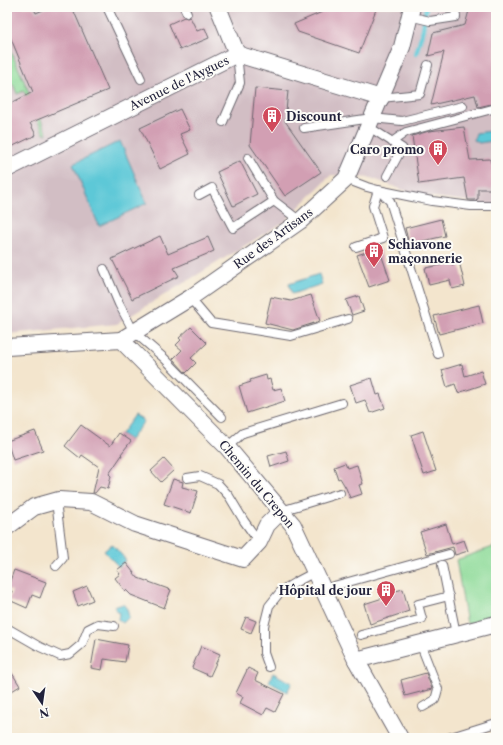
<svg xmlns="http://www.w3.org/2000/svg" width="503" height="745" font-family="'Libre Caslon Text',serif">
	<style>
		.industrial { fill: #d2bec4 }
		.green { fill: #8dda98; stroke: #587e6a }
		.water { fill: #5dc8d7; stroke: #407589 }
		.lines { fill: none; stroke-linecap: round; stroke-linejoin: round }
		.stream { stroke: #5dc8d7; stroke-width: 4.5 }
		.building { fill: #d29fb3 }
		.service-casing { stroke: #6b666e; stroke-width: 10 }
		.minor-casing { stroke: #6b666e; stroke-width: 18 }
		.service { stroke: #fff; stroke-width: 8 }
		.minor { stroke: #fff; stroke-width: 16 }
		.labels { text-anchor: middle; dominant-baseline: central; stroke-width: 4; stroke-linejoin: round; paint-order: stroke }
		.street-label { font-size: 12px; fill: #22223b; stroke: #fdfcf7 }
		.poi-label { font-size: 12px; font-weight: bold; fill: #22223b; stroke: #fdfcf7; text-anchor: start }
	</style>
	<rect width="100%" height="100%" fill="#fdfcf7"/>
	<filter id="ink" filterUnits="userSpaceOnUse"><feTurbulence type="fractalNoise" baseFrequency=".025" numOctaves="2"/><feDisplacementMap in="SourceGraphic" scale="8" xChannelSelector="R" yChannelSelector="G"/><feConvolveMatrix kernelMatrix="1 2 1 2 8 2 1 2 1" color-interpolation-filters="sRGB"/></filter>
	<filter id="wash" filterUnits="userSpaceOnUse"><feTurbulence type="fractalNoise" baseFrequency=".012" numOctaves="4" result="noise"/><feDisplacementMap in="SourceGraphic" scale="16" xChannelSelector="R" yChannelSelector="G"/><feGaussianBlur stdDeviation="0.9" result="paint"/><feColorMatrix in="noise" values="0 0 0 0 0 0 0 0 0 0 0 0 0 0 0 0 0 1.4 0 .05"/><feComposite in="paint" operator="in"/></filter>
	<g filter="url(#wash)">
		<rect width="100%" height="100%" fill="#f3e5cd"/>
		<polygon class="industrial" points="7,7 496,7 496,210 467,201 417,195 371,178 331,175 285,221 117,324 7,334"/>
		<g class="green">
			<polygon points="7,42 47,134 44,134 24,91 17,94 14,86 7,79"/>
			<polygon points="496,546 496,616 467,624 456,560"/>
		</g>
		<g class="water">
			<polygon points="492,131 495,133 496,137 493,141 479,143 474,140 476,133"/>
			<polygon points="120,141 147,203 99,226 73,164"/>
			<polygon points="319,274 322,284 292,294 289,284"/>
			<polygon points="135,415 144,421 130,440 121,434"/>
			<polygon points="112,544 126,560 119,567 104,551"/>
			<polygon points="123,604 127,609 129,617 123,623 118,620 119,613 114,607"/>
			<polygon points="273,673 292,683 287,692 269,682"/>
		</g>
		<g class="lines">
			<polyline class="stream" points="416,54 423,29 426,7"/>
		</g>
		<g id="blocks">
			<g class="building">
				<polygon points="7,7 33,7 36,13 50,7 72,7 108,90 30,123 36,135 7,149 7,105 33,92 7,29"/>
				<polygon points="334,7 377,7 359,53 298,32 294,24"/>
				<polygon points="470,7 496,7 496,103 478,107 475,95 431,105 444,52 428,56 433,33 465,25"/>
				<polygon points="184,17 187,18 190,17 197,31 205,28 209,38 180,50 169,24"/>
				<polygon points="255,88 288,91 285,121 321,172 285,196 250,145"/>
				<polygon points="180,109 190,130 180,134 190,154 160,169 140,128"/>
				<polygon points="464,127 470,160 490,159 491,163 496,163 496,187 491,187 492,189 478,189 478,199 474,200 468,200 464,178 419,184 412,136 429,131"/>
				<polygon points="240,161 257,194 233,206 217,172"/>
				<polygon points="441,219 445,236 409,244 405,228"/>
				<polygon points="160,236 168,254 208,237 214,251 174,268 179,276 132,299 112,259"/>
				<polygon points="379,248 390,280 369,287 357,255"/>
				<polygon points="451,259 452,265 459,261 465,286 452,289 450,280 429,285 425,268 441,265 440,261"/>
				<polygon points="311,295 320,321 293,330 265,323 271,297 291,301"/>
				<polygon points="359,296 364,311 352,315 346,300"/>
				<polygon points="479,305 483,323 439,334 434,316"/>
				<polygon points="191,327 207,343 191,358 196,363 186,373 173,359 182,350 176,345 181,340 179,338"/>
				<polygon points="462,364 465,376 481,371 485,384 458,393 455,384 447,387 442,370"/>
				<polygon points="266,375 267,380 270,379 273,390 281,388 285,401 247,413 239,386 251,382 250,380"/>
				<polygon points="372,378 377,395 380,394 385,408 370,413 365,400 356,403 350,385"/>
				<polygon points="81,425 110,446 119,433 131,441 121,454 122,455 109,474 111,476 108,489 100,487 95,493 93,493 99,467 82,455 80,458 65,446"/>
				<polygon points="35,431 43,450 13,460 7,441"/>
				<polygon points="423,431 436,471 424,475 411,435"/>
				<polygon points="286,451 289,461 271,467 268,456"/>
				<polygon points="164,459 174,470 161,482 151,471"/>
				<polygon points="345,463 347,468 357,465 363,484 359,485 362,494 350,498 346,488 340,478 338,479 334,467"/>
				<polygon points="173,479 183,482 182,487 198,491 191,513 164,504"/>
				<polygon points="446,524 452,544 464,540 468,551 455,555 453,547 427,554 420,532"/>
				<polygon points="126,563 138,578 171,590 164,608 131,595 126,590 125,591 115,578 120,574 117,570"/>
				<polygon points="14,570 46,582 40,598 32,595 27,608 9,600 12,591 7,589"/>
				<polygon points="87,586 93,600 78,606 73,592"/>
				<polygon points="403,589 409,611 370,624 364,604 386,597 385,594"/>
				<polygon points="246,617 256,621 251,633 241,629"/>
				<polygon points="96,639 128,645 125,662 104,659 102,670 91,668"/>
				<polygon points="201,646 220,654 210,676 192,668"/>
				<polygon points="7,665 20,686 7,694"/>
				<polygon points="248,668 258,673 255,680 284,694 275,712 267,708 263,715 240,703 243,697 236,693"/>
				<polygon points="426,673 432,689 405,696 401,680"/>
			</g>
		</g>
	</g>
	<g filter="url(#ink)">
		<use href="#blocks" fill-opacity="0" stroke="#6b666e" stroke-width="1"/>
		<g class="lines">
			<defs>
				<g id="service">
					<polyline points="107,7 141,79"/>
					<polyline points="184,7 187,13"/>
					<polyline points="409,16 430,21 456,17 455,7"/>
					<polyline points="381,98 420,94 428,65"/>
					<polyline points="223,122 240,83 237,54"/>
					<polyline points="369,127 402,148 387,176"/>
					<polyline points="304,128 372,118 402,121 463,106"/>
					<polyline points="392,142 406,132 496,108"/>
					<polyline points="248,158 274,201"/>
					<polyline points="346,179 367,187 378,190 390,201 438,354"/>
					<polyline points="199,195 212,188 233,228 274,201 300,221"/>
					<polyline points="356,247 383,238 373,206 378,190 432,201 471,206 496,206"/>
					<polyline points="104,269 119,304 134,332 164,358 222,417"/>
					<polyline points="190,298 211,323 291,336 348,319"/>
					<polyline points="227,447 243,433 342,403"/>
					<polyline points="187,478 200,476 218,484 229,496 244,521 259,542"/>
					<polyline points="281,511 340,493"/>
					<polyline points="442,565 456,634"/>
					<polyline points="56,566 63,558 57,509 59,500"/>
					<polyline points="323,589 449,554"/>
					<polyline points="7,628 40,647 60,656 70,654 82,644 88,629 98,624 114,626"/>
					<polyline points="361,635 422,619 418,604 449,596"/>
					<polyline points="420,643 438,689 435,700 423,707"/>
					<polyline points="269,667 264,653 264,626 269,606 281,591 296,582 315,572"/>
					<polyline points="448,738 496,723"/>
				</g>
				<g id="minor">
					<polyline points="218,7 237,54"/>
					<polyline points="7,169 237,54 381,98"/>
					<polyline points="121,340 227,447 293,525 356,660 400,738"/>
					<polyline points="7,347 121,340 190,298 300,221 346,179 402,47 412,7"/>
					<polyline points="7,527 34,507 59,500 91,502 135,524 243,559 259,542 267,525 281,511"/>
					<polyline points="356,660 496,624"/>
				</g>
			</defs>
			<use href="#service" class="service-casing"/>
			<use href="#minor" class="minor-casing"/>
			<use href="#service" class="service"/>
			<use href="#minor" class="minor"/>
		</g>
	</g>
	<defs>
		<symbol id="building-pin" viewBox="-11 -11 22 30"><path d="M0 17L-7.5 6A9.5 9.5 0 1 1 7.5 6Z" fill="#d1495b" stroke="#fdfcf7"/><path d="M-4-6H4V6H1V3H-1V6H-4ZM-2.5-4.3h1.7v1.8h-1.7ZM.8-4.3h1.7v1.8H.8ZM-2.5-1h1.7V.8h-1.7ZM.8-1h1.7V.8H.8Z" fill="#fff"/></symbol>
	</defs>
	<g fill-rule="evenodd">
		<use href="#building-pin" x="261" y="105" width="22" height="30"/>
		<use href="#building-pin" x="427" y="138" width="22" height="30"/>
		<use href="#building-pin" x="363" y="240" width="22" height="30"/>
		<use href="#building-pin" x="375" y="579" width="22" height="30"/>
	</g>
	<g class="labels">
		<g class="street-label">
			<text transform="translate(179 83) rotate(-26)">Avenue de l'Aygues</text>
			<text transform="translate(273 238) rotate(-36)">Rue des Artisans</text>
			<text transform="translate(257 484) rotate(50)">Chemin du Crepon</text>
		</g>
		<g class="poi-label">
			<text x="286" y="116">Discount</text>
			<text x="424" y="149" text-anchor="end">Caro promo</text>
			<text x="388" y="244">Schiavone<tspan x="388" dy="14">maçonnerie</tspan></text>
			<text x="372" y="590" text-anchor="end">Hôpital de jour</text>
		</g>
	</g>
	<rect width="503" height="745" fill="none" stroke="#fdfcf7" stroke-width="24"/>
	<g transform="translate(42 703) rotate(167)" stroke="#fdfcf7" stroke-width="3" paint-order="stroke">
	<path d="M0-3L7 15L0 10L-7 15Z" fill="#22223b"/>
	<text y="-6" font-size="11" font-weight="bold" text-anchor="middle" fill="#22223b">N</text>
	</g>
</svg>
